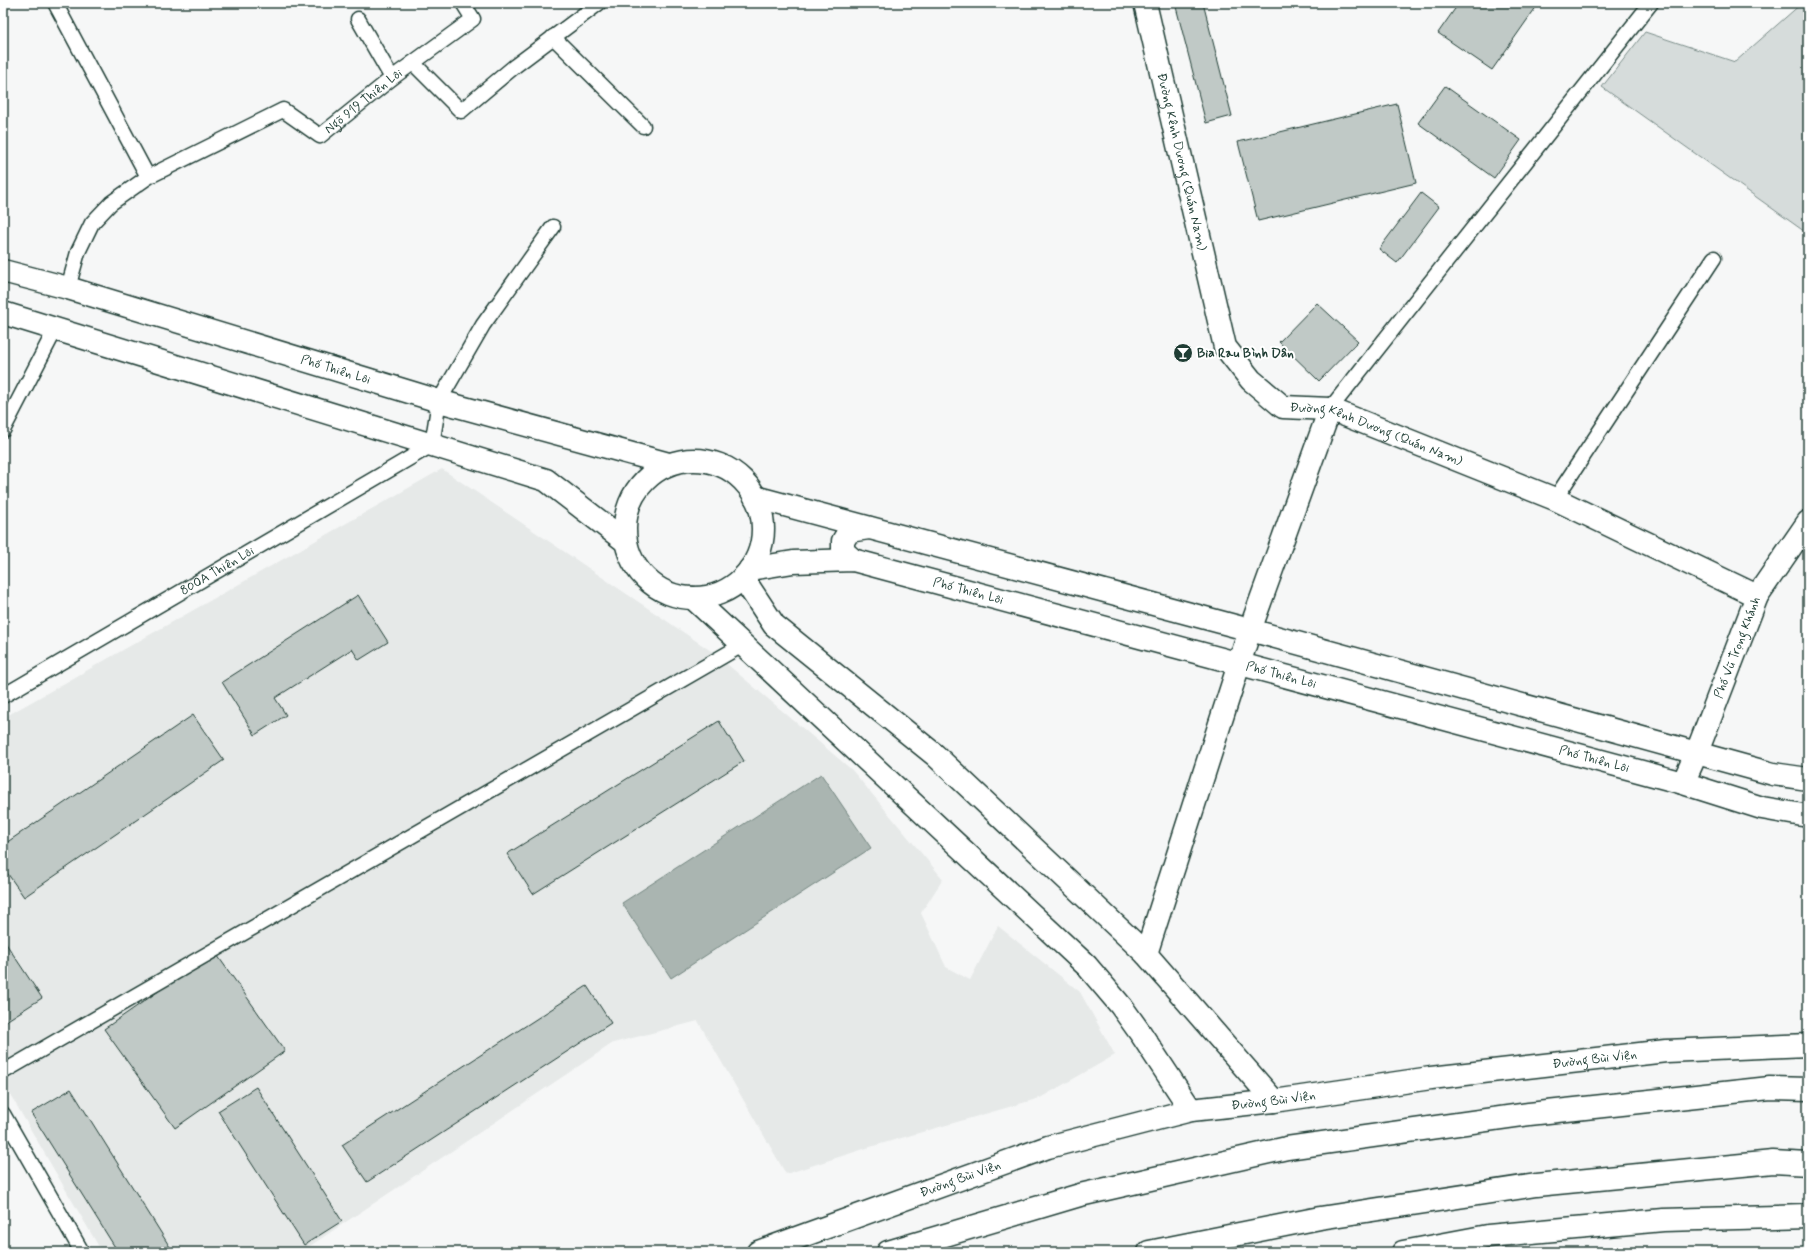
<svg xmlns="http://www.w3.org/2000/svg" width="1811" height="1255" font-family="Mynerve,sans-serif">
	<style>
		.built { fill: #e6e9e8 }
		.green { fill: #d6dcdb; stroke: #7a8c88 }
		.water { fill: #aab5b1; stroke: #72857f }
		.building { fill: #c0c9c6; stroke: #1f3d34 }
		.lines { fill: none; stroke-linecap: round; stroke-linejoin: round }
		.service-casing { stroke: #1f3d34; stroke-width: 17 }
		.minor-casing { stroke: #1f3d34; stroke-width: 25 }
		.tertiary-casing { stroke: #1f3d34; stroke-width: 25 }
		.secondary-casing { stroke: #1f3d34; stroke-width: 25 }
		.primary-casing { stroke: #1f3d34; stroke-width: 25 }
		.service { stroke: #fff; stroke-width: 14 }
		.minor { stroke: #fff; stroke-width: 22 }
		.tertiary { stroke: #fff; stroke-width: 22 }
		.secondary { stroke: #fff; stroke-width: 22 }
		.primary { stroke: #fff; stroke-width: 22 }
		.labels { text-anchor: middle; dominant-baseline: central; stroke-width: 4; stroke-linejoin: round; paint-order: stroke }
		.street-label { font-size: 13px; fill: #1f3d34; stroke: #fff }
		.poi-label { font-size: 13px; font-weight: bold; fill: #1f3d34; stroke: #fff; text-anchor: start }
	</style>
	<rect width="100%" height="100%" fill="#f6f7f7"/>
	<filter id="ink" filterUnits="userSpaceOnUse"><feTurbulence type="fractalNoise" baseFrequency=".025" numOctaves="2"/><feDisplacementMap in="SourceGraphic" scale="8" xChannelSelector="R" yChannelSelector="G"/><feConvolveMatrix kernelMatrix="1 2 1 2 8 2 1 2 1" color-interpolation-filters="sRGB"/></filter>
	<g filter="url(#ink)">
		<polygon class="built" points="442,469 714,653 852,770 943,879 921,913 946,967 970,980 998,926 1080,992 1115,1055 1040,1098 870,1147 786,1174 698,1021 613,1043 301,1252 102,1252 3,1082 3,718"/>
		<polygon class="green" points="1802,3 1808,3 1808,234 1602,87 1645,32 1735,62"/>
		<polygon class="water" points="821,774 871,848 671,978 622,903"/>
		<g class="building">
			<polygon points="1175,3 1203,3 1232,116 1206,123"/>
			<polygon points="1459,3 1539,3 1492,70 1438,33"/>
			<polygon points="1445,86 1521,140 1494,178 1418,123"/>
			<polygon points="1397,104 1416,183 1258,221 1238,142"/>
			<polygon points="1421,193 1439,207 1397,263 1379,249"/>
			<polygon points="1317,303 1358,341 1319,381 1279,342"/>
			<polygon points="358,595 388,642 359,660 352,649 275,698 286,715 255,735 222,682"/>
			<polygon points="193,715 224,760 24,897 3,867 3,845"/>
			<polygon points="719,721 744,761 533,894 507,854"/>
			<polygon points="3,939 42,998 3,1023"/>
			<polygon points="215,952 285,1051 175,1128 104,1029"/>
			<polygon points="587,986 611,1023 367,1182 342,1145"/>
			<polygon points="256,1087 342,1221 304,1245 218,1111"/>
			<polygon points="71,1089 173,1252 118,1252 31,1113"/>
		</g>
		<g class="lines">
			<defs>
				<g id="service">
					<polyline points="55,3 148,177"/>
					<polyline points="358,19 392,78"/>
					<polyline points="553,37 643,126"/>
					<polyline points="413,63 461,111 515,66 599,3"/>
					<path id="s1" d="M 68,288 L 78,252 L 92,223 L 111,203 L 148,177 L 283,110 L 320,136 L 392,78 L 473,19 L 463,3"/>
					<polyline points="1330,409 1651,3"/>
					<polyline points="3,430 55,330"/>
					<polyline points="1555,499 1714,258"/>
					<path id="s2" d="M 3,696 L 432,445 L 439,401 L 483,325 L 553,227"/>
					<polyline points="3,1072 744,644"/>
					<polyline points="3,1114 82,1252"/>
				</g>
				<polyline id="minor" points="1146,954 1250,630 1330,409"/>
				<g id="tertiary">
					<path id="s3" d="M 1145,3 L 1225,347 L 1251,380 L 1283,407 L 1330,409 L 1555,499 L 1757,596"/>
					<polyline points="743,578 774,625 935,755 1146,954 1274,1101"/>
					<polyline points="693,598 1087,966 1121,1006 1141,1034 1191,1110"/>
					<path id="s4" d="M 1683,783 L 1697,752 L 1757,596 L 1808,522"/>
				</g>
				<g id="secondary">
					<path id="s5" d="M 3,271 L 68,288 L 439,401 L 669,464"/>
					<polyline points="3,313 546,480 625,541"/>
					<circle cx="694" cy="529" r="69"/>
					<polyline points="755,497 1250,630 1773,774 1808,779"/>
					<polyline points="853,560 843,551 843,541 849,531 869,528"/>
					<path id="s6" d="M 750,569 L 793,562 L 853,560 L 1683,783 L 1762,808 L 1808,816"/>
				</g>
				<g id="primary">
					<path id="s7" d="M 758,1252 L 1048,1147 L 1191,1110 L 1274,1101 L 1431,1078 L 1666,1051 L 1808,1045"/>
					<polyline points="888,1252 1080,1195 1287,1148 1529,1114 1770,1088 1808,1089"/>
					<polyline points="1149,1252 1320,1218 1536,1185 1773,1162 1808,1164"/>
					<polyline points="1403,1252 1488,1236 1663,1220 1808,1216"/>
				</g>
			</defs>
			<use href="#service" class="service-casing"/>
			<use href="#minor" class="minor-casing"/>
			<use href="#tertiary" class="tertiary-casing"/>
			<use href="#secondary" class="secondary-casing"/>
			<use href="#primary" class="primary-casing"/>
			<use href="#service" class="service"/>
			<use href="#minor" class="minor"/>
			<use href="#tertiary" class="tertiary"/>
			<use href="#secondary" class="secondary"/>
			<use href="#primary" class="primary"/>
		</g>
	</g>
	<defs>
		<symbol id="bar-disc" viewBox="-11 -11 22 22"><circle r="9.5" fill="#1f3d34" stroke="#fff"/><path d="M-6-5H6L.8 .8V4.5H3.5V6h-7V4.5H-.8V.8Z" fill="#fff"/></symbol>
	</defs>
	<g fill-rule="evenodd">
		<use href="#bar-disc" x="1172" y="342" width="22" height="22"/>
	</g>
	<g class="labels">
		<g class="street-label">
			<text stroke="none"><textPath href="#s1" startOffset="394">Ngõ 919 Thiên Lôi</textPath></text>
			<text stroke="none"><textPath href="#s3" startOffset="163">Đường Kênh Dương (Quán Nam)</textPath></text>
			<text stroke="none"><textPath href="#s5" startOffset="347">Phố Thiên Lôi</textPath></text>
			<text stroke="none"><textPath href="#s3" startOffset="535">Đường Kênh Dương (Quán Nam)</textPath></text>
			<text stroke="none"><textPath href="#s2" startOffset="248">800A Thiên Lôi</textPath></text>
			<text stroke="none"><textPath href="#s6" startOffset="223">Phố Thiên Lôi</textPath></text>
			<text stroke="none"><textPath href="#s4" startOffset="146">Phố Vũ Trọng Khánh</textPath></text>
			<text stroke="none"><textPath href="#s6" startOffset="547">Phố Thiên Lôi</textPath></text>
			<text stroke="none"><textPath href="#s6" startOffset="871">Phố Thiên Lôi</textPath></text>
			<text stroke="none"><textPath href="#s7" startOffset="863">Đường Bùi Viện</textPath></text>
			<text stroke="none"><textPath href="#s7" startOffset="539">Đường Bùi Viện</textPath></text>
			<text stroke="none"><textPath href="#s7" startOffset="215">Đường Bùi Viện</textPath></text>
		</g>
		<g class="poi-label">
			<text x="1197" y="353">Bia Rau Bình Dân</text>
		</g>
	</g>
	<rect width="1811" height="1255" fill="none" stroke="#fff" stroke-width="16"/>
	<rect x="8" y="8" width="1795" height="1239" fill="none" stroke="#1f3d34" stroke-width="1.5" filter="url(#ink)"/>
</svg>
